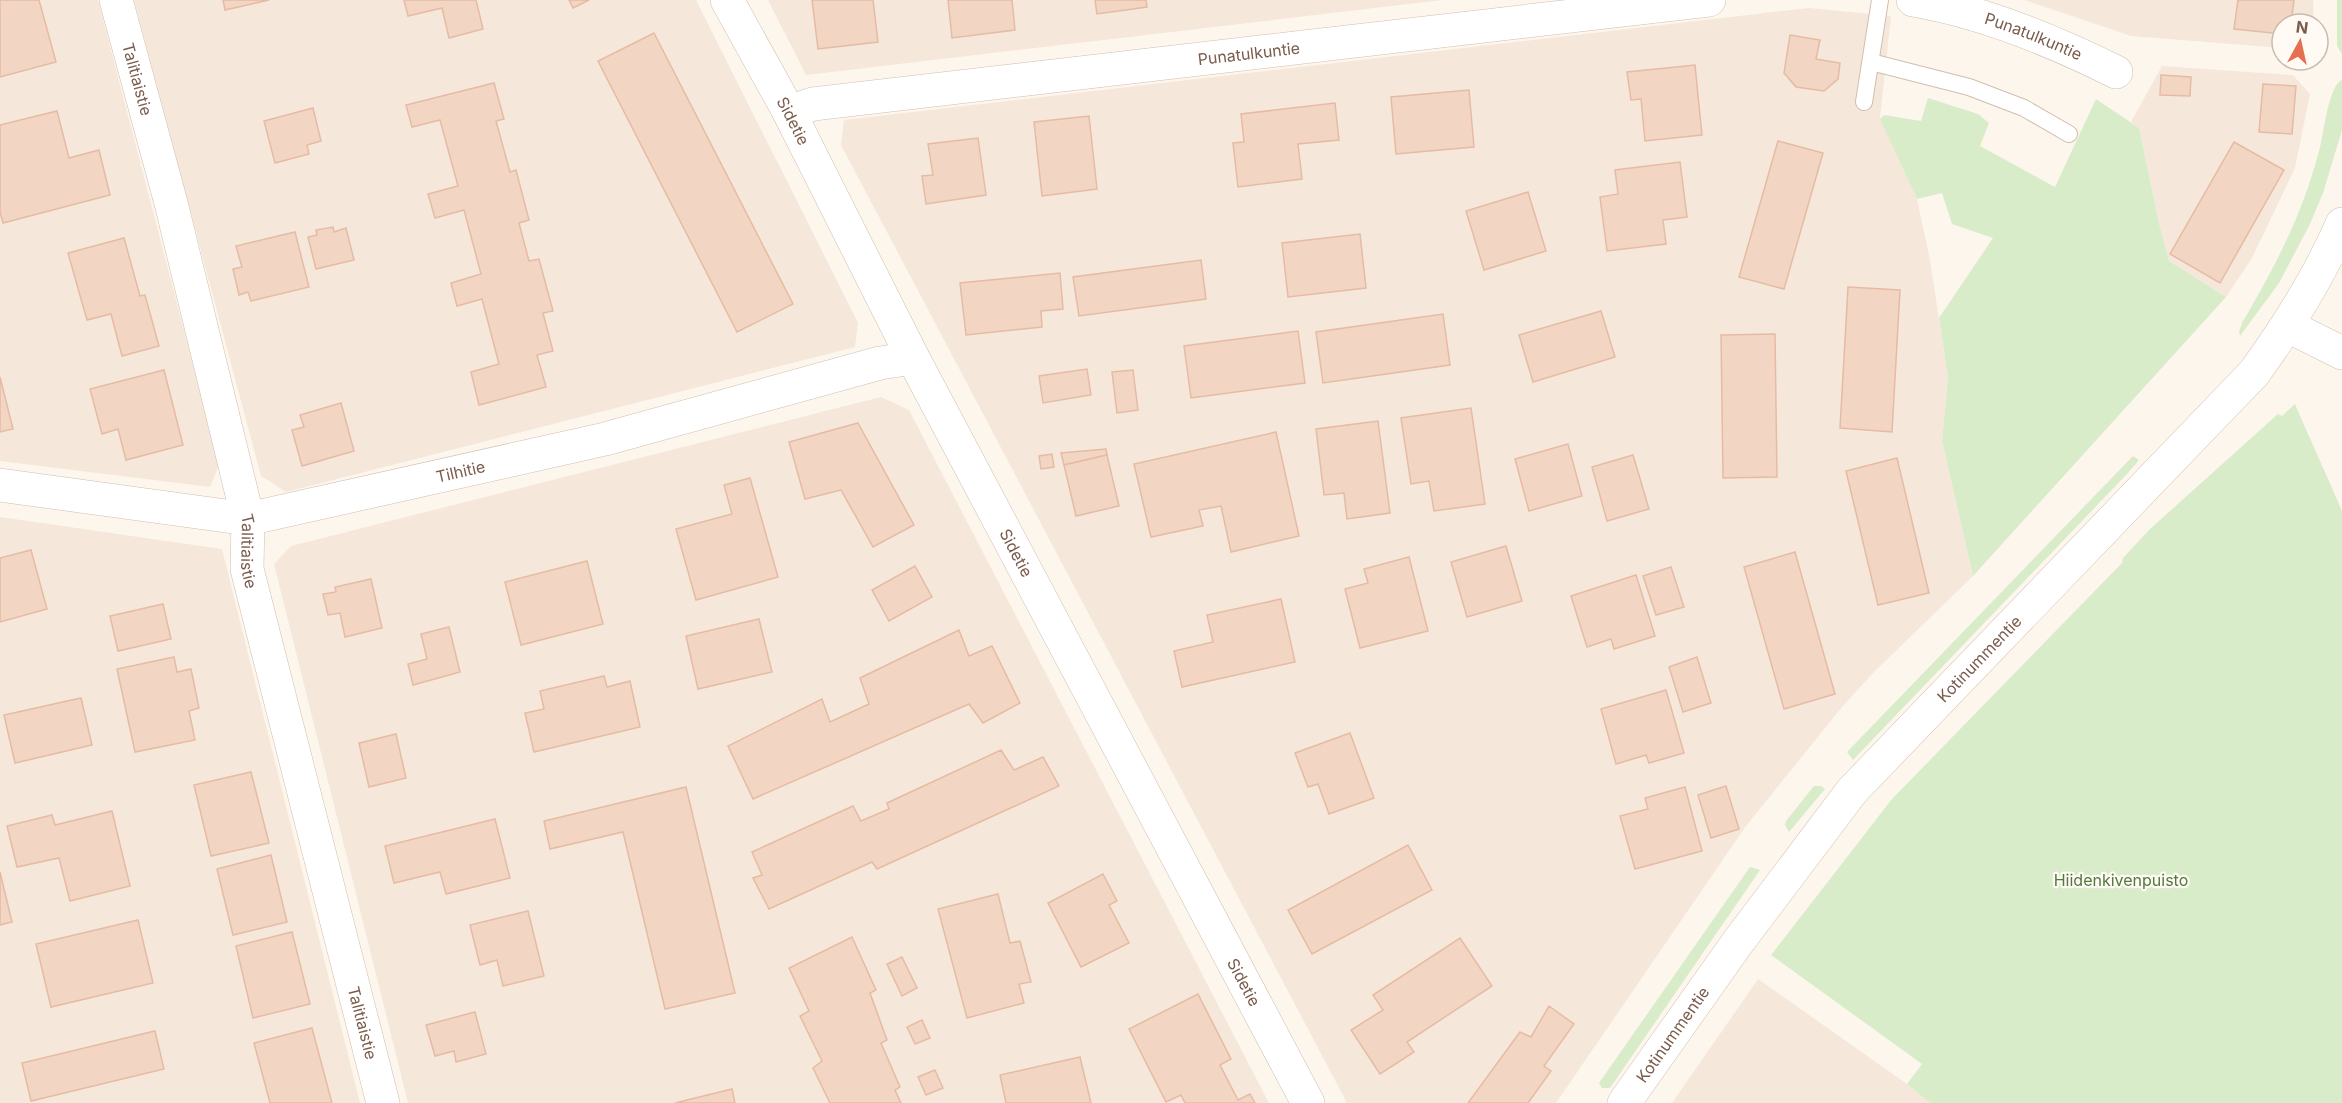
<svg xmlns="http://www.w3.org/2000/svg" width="2342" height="1103" font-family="Inter,sans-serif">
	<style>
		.residential { fill: #f5e8da }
		.green { fill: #d8ecc9 }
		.building { fill: #f3d5c3; stroke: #e6bba3; stroke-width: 1.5 }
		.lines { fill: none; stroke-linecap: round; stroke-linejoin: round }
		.service-casing { stroke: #d1beb0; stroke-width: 18 }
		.minor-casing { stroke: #d1beb0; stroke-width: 34 }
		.secondary-casing { stroke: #d6c0b0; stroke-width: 34 }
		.service { stroke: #fff; stroke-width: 16 }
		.minor { stroke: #fff; stroke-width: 33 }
		.secondary { stroke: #fff; stroke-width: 33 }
		.labels { text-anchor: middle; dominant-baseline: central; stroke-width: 4.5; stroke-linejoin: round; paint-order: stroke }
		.street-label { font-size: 16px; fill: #7a5c4d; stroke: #fffaf3 }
		.park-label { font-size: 16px; fill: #537a41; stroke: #fffaf3 }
	</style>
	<rect width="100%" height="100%" fill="#fdf6ec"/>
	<g class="residential">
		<polygon points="0,0 98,0 219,465 210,487 0,461"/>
		<polygon points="134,0 696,0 858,323 855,347 286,492 261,476"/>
		<polygon points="768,0 1443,0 806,75"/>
		<polygon points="2025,0 2313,0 2314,24 2282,24 2282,48 2131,36"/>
		<polygon points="1809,8 1891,16 1880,118 1917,199 1930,260 1948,378 1942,441 1973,576 1873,673 1842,707 1746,826 1556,1103 1347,1103 841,145 844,120"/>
		<polygon points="2162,66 2293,75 2310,94 2295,168 2252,258 2226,297 2169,261 2159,223 2139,128 2131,122"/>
		<polygon points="881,397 909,410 1269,1103 408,1103 274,564 291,546"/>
		<polygon points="0,517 222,549 360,1103 0,1103"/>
		<polygon points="1758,979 1907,1084 1930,1103 1672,1103"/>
	</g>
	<g class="green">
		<polygon points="2337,0 2342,0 2342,54 2337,46"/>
		<path d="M 2342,80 L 2342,130 L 2323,193 L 2310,224 L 2279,283 L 2240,336 L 2239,332 L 2242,323 C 2277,263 2304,212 2321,143 C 2324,129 2329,86 2342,80 Z"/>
		<polygon points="1928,98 1978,114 1989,123 1980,146 2055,187 2096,99 2139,128 2159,223 2169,261 2226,297 1973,576 1942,441 1948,378 1939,318 1993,238 1952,224 1942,193 1917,199 1880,119 1884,115 1921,121"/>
		<path d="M 2295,404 C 2310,440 2327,475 2342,511 L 2342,1103 L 1930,1103 L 1907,1084 L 1922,1064 L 1771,955 L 1892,799 L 2122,563 L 2123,558 L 2150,529 L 2278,414 L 2282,416 Z"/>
		<polygon points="2133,456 2139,460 2126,475 1853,760 1847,752"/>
		<polygon points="1814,786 1821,786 1825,789 1789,832 1785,825 1786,821"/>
		<polygon points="1750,867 1760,870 1610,1088 1602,1088 1599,1083"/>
	</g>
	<g class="building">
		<polygon points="0,0 39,0 56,62 0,77"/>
		<polygon points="223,0 269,0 225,10"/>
		<polygon points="404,0 476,0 483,29 449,38 442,8 408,16"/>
		<polygon points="569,0 589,0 573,8"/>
		<polygon points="812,0 873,0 878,42 818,49"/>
		<polygon points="948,0 1012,0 1015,30 952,38"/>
		<polygon points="1095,0 1146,0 1147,7 1097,14"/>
		<polygon points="2238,0 2294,0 2291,24 2282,24 2282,34 2234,29"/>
		<polygon points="654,33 793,304 737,332 598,61"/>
		<polygon points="1790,35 1820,40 1816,59 1840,63 1838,79 1824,91 1796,87 1784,73"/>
		<polygon points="1695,65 1702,135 1645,141 1641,99 1631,100 1627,72"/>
		<polygon points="2161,75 2191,77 2190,96 2160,95"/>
		<polygon points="494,83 504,119 496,121 510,172 516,170 529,220 519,223 529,261 539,259 553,311 543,313 553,351 537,355 546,387 479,405 471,372 499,364 482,299 457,306 451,283 481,274 464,210 435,218 428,194 458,186 440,120 412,127 406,105"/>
		<polygon points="2263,84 2296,86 2292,134 2259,132"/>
		<polygon points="1469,90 1474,147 1396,154 1391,97"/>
		<polygon points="1335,103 1339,140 1298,144 1302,179 1238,187 1233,143 1244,142 1241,114"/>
		<polygon points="313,108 321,141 307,145 309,154 275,163 264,121"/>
		<polygon points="57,111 69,158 99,150 110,195 3,223 0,212 0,125"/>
		<polygon points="1089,116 1097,189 1042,196 1034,122"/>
		<polygon points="978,138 986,195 926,204 922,176 933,175 928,144"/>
		<polygon points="1778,141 1823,153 1784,289 1739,277"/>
		<polygon points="2234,142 2284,170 2220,283 2170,254"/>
		<polygon points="1680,162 1687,217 1663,220 1666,244 1607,251 1600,197 1618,194 1615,170"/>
		<polygon points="1528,192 1546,251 1484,270 1466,211"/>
		<polygon points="333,227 334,232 346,228 354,260 316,269 308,237 317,235 316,230"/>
		<polygon points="295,232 309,287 251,301 248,292 239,295 233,269 242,267 236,246"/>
		<polygon points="1360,234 1366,288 1288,297 1282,243"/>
		<polygon points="124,238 140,296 145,295 159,346 122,356 111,314 87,320 68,253"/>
		<polygon points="1201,260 1206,299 1079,316 1073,277"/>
		<polygon points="1060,273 1063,309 1041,311 1042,327 966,335 960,283"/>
		<polygon points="1848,287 1900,290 1892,432 1840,428"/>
		<polygon points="1601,311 1615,357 1533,382 1519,335"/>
		<polygon points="1443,314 1450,365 1323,383 1316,332"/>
		<polygon points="1298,331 1305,383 1191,398 1184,346"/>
		<polygon points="1775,334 1777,477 1723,478 1721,335"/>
		<polygon points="1087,369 1091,395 1043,403 1039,376"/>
		<polygon points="164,370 183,445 126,460 118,429 102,434 90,389"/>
		<polygon points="1133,370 1138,410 1117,413 1112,372"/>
		<polygon points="0,377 13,429 0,432"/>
		<polygon points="341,403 354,451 302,466 292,430 304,427 300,415"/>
		<polygon points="1471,408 1485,504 1434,511 1429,481 1411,484 1401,418"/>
		<polygon points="1378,421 1390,513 1347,519 1344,493 1324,495 1316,429"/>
		<polygon points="858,423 914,525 873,547 841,490 805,499 789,442"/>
		<polygon points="1276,432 1299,536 1231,552 1221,506 1199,510 1203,526 1151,537 1134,464"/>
		<polygon points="1568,444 1582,496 1529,511 1515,459"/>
		<polygon points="1106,449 1107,455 1064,465 1061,453"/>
		<polygon points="1052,454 1054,467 1041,469 1039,456"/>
		<polygon points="1107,455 1119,506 1076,516 1064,465"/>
		<polygon points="1633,455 1649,509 1607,521 1592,467"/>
		<polygon points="1897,458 1929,593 1878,605 1846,471"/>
		<polygon points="750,478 778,577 696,600 676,529 732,514 724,485"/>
		<polygon points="1506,546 1522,601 1467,617 1451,562"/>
		<polygon points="31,550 47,609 0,622 0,558"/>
		<polygon points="1795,552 1835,694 1784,709 1744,567"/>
		<polygon points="1409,557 1428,631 1360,648 1345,589 1368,583 1364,569"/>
		<polygon points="587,561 603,624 521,645 505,582"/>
		<polygon points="915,566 932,597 889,621 872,590"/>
		<polygon points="1671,567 1684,607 1656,615 1643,576"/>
		<polygon points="1636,575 1655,636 1614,649 1611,639 1587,647 1571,596"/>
		<polygon points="371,579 382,628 345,637 340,613 328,615 323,594 336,592 335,587"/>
		<polygon points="1281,599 1295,662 1182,687 1174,651 1213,642 1207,615"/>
		<polygon points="163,604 171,639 118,651 110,616"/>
		<polygon points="759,619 772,672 698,689 686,636"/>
		<polygon points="449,627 460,672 413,685 408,664 427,659 421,634"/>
		<polygon points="959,630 969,656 992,646 1020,703 983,723 969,704 753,799 728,746 822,699 830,722 869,704 860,678"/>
		<polygon points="174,657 177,672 191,669 199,708 189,711 195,740 135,752 117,669"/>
		<polygon points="1697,657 1711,703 1683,712 1669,667"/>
		<polygon points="604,676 607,687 630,681 640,727 534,752 525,713 544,709 540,691"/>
		<polygon points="1666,690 1684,753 1649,763 1646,755 1616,764 1601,709"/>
		<polygon points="81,698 92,745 15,763 4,715"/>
		<polygon points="1350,733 1374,798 1329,814 1318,784 1308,787 1295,753"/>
		<polygon points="396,734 406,778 369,787 359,743"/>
		<polygon points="1001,750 1014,770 1043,757 1059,786 877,869 872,862 769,909 753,878 762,875 752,852 853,806 861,821 889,809 887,803"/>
		<polygon points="251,772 269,843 211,856 194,785"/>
		<polygon points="1726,786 1739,829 1711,838 1698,795"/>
		<polygon points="686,787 735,993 665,1009 623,832 550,849 544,821"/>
		<polygon points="1685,787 1702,851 1635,869 1620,816 1648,809 1645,798"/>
		<polygon points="112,811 130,886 70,901 59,858 17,867 7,826 52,815 55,825"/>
		<polygon points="495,819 510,878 446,894 440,872 394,883 385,846"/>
		<polygon points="1408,845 1432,890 1312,954 1288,910"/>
		<polygon points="271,855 287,922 233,935 217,869"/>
		<polygon points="0,872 12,922 0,925"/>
		<polygon points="1103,874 1117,901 1109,905 1129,943 1081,967 1048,903"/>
		<polygon points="998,894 1010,943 1020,941 1031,982 1019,984 1024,1003 967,1018 938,909"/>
		<polygon points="528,911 544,976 503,986 497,960 480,965 470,925"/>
		<polygon points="138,920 153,983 51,1007 36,944"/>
		<polygon points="292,932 310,1004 253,1018 236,946"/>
		<polygon points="852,937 876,990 870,993 887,1040 881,1043 900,1087 895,1090 901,1103 830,1103 813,1068 822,1061 800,1016 809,1011 789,968"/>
		<polygon points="1460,938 1492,986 1407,1042 1414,1052 1380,1074 1351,1030 1383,1010 1373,995"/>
		<polygon points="902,957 917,988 902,996 887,964"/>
		<polygon points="1198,994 1231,1059 1220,1065 1238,1100 1250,1094 1255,1103 1185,1103 1181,1095 1166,1102 1129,1029"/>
		<polygon points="1549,1006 1574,1024 1544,1066 1551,1071 1528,1103 1468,1103 1520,1032 1531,1037"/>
		<polygon points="475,1012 486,1054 456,1062 454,1051 435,1056 426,1025"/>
		<polygon points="922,1020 930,1038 915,1044 907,1027"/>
		<polygon points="312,1028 332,1103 270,1103 254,1043"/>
		<polygon points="155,1031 164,1069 31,1101 22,1063"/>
		<polygon points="1080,1057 1091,1103 1006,1103 1000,1075"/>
		<polygon points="935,1070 943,1088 926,1095 918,1077"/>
		<polygon points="732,1089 735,1103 675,1103"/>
	</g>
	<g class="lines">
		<defs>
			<g id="service">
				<polyline points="1871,62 1969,87 2024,108 2069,134"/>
				<polyline points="1864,102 1880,0"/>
			</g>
			<g id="minor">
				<path id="s1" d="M 116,0 L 171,203 L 248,519 L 247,569 L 383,1103"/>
				<path id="s2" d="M 727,0 L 789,112 L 913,358 L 1308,1103"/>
				<path id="s3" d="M 1913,0 C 1984,12 2052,40 2116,72"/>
				<path id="s4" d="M 789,112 L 813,104 L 1709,0"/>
				<polyline points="2288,326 2342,353"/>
				<path id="s5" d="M 0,485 L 248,519 L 605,439 L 880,363 L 913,358"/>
			</g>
			<g id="secondary">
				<path id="s6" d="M 1624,1103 L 1738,942 L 1852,791 L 2254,373 C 2288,326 2319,278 2342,224"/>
			</g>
		</defs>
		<use href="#service" class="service-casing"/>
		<use href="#minor" class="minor-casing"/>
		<use href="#secondary" class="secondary-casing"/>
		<use href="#service" class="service"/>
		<use href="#minor" class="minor"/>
		<use href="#secondary" class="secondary"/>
	</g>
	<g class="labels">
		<g class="street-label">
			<text stroke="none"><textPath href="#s3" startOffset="126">Punatulkuntie</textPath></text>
			<text stroke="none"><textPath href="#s4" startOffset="464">Punatulkuntie</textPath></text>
			<text stroke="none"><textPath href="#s1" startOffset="82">Talitiaistie</textPath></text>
			<text stroke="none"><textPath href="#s2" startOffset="138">Sidetie</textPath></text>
			<text stroke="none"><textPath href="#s5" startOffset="468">Tilhitie</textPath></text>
			<text stroke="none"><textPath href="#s1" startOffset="568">Talitiaistie</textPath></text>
			<text stroke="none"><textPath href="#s2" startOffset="624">Sidetie</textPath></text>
			<text stroke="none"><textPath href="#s6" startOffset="570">Kotinummentie</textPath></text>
			<text stroke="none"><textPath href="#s2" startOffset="1110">Sidetie</textPath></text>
			<text stroke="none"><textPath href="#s1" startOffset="1054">Talitiaistie</textPath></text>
			<text stroke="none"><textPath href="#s6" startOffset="84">Kotinummentie</textPath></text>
		</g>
		<g class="park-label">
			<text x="2121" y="880">Hiidenkivenpuisto</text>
		</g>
	</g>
	<g transform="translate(2300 42) rotate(8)"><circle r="28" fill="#fffaf3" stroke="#cabbb1" stroke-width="1.5"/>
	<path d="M0-4.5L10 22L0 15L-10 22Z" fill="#e76f51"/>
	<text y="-9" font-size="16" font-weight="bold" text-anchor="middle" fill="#7a5c4d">N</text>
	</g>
</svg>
